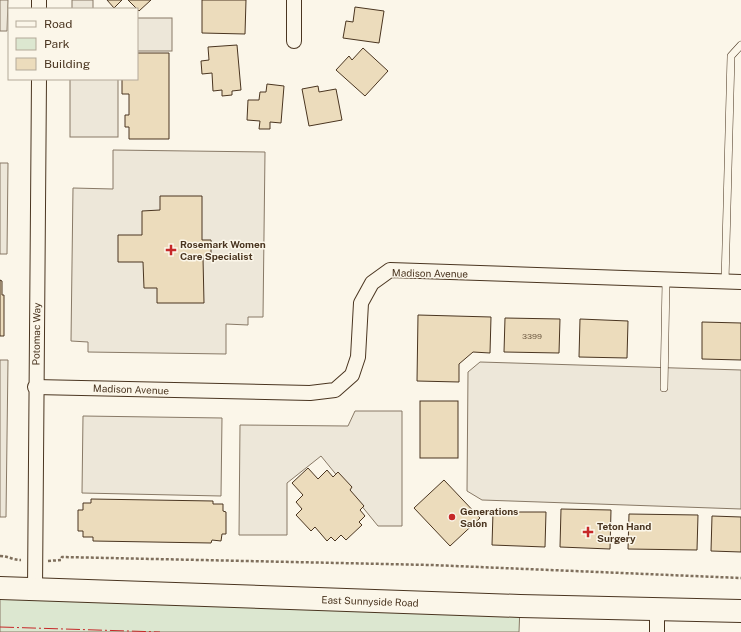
<svg xmlns="http://www.w3.org/2000/svg" width="741" height="632" font-family="'Public Sans',sans-serif">
	<style>
		.green { fill: #dce7d0; stroke: #887966 }
		.parking { fill: #ede7d9; stroke: #887966 }
		.building { fill: #ecdcbc; stroke: #4a3520 }
		.lines { fill: none; stroke-linecap: round; stroke-linejoin: round }
		.service-casing { stroke: #4a3520; stroke-width: 8 }
		.minor-casing { stroke: #4a3520; stroke-width: 16 }
		.primary-casing { stroke: #4a3520; stroke-width: 24 }
		.path { stroke: #7f6f5c; stroke-width: 2.5; stroke-dasharray: 3 2; stroke-linecap: butt }
		.service { stroke: #fbf6e9; stroke-width: 7 }
		.minor { stroke: #fbf6e9; stroke-width: 14 }
		.primary { stroke: #fbf6e9; stroke-width: 22 }
		.power { stroke: #c62828; stroke-width: 1; stroke-dasharray: 14 3 2 3; stroke-linecap: butt }
		.poi-dot { fill: #c62828; stroke: #fbf6e9; stroke-width: 1.5 }
		.labels { text-anchor: middle; dominant-baseline: central; stroke-width: 3; stroke-linejoin: round; paint-order: stroke }
		.number-label { font-size: 8px; fill: #725f47 }
		.poi-label { font-size: 10px; font-weight: bold; fill: #4a3520; stroke: #fbf6e9; text-anchor: start }
		.street-label { font-size: 10px; fill: #4a3520; stroke: #fbf6e9 }
	</style>
	<rect width="100%" height="100%" fill="#fbf6e9"/>
	<polygon class="green" points="0,590 520,606 519,632 0,632"/>
	<g class="parking">
		<polygon points="0,0 8,0 7,31 0,31"/>
		<rect x="72" y="0" width="21" height="9"/>
		<rect x="137" y="18" width="35" height="33"/>
		<rect x="70" y="79" width="48" height="58"/>
		<polygon points="113,150 265,152 263,317 248,317 248,325 226,324 226,354 88,352 88,342 71,341 73,188 113,189"/>
		<polygon points="0,163 8,163 7,254 0,254"/>
		<polygon points="0,360 8,360 6,517 0,517"/>
		<polygon points="480,362 741,370 741,509 482,500 467,491 468,372"/>
		<polygon points="355,411 402,411 402,526 378,526 321,456 287,483 287,535 239,535 240,425 348,426"/>
		<polygon points="83,416 222,418 221,496 82,493"/>
	</g>
	<g class="building">
		<polygon points="107,0 122,0 114,8"/>
		<polygon points="128,0 151,0 139,11"/>
		<polygon points="202,0 246,0 245,34 202,33"/>
		<polygon points="355,7 384,11 379,43 343,38 346,21 353,22"/>
		<polygon points="237,45 241,90 232,91 232,95 222,96 222,90 213,91 212,73 202,74 201,61 209,60 208,47"/>
		<polygon points="363,48 388,71 365,96 336,70 349,56 352,60"/>
		<polygon points="137,53 169,53 169,139 129,139 129,127 125,127 125,115 129,115 129,94 122,94 122,79 137,79"/>
		<polygon points="267,84 284,86 281,123 270,122 270,129 259,129 260,121 247,120 248,100 259,100 260,92 266,92"/>
		<polygon points="318,86 319,92 336,89 342,120 309,126 302,89"/>
		<polygon points="160,196 202,196 202,240 211,240 211,258 203,258 204,303 157,303 157,288 144,288 143,262 118,262 118,235 142,235 142,211 160,210"/>
		<polygon points="0,280 2,281 2,295 4,295 4,336 0,336"/>
		<polygon points="418,315 491,317 490,353 473,352 459,364 459,382 417,381"/>
		<polygon points="505,318 560,319 559,353 504,352"/>
		<polygon points="580,319 628,321 627,358 579,357"/>
		<polygon points="702,322 741,323 741,360 702,359"/>
		<rect x="420" y="401" width="38" height="57"/>
		<polygon points="308,468 318,479 327,470 333,477 338,472 352,487 350,490 364,506 360,510 365,516 359,522 362,525 346,540 341,535 335,541 331,537 327,541 315,527 311,531 296,515 302,509 296,502 303,495 292,483"/>
		<polygon points="444,480 480,518 450,546 414,508"/>
		<polygon points="91,499 213,501 213,504 223,504 223,511 226,512 226,534 222,534 221,541 212,540 211,543 93,541 93,537 83,537 83,531 78,531 78,510 83,510 83,503 91,503"/>
		<polygon points="561,509 611,510 610,549 560,547"/>
		<polygon points="493,512 546,512 545,547 492,545"/>
		<polygon points="629,514 698,515 697,550 628,549"/>
		<polygon points="712,516 741,517 741,552 711,551"/>
	</g>
	<g class="lines">
		<defs>
			<g id="service">
				<polyline points="725,282 731,56 741,45"/>
				<polyline points="664,388 666,281"/>
			</g>
			<g id="minor">
				<polyline points="39,0 39,9"/>
				<polyline points="294,0 294,41"/>
				<polyline points="35,387 310,393 335,390 352,375 358,357 361,303 372,283 390,270 741,282"/>
				<polyline points="35,589 39,79"/>
				<polyline points="657,632 657,608"/>
			</g>
			<polyline id="primary" points="0,588 520,606 741,611"/>
		</defs>
		<use href="#service" class="service-casing"/>
		<use href="#minor" class="minor-casing"/>
		<use href="#primary" class="primary-casing"/>
		<g class="path">
			<path d="M 0,556 C 8,556 13,560 21,560"/>
			<polyline points="48,561 61,560 62,557 431,565 741,578"/>
		</g>
		<use href="#service" class="service"/>
		<use href="#minor" class="minor"/>
		<use href="#primary" class="primary"/>
		<polyline class="power" points="0,627 160,632"/>
	</g>
	<g class="poi-dot">
		<path d="M169 244h4v4h4v4h-4v4h-4v-4h-4v-4h4z"/>
		<circle cx="452" cy="517" r="4"/>
		<path d="M586 526h4v4h4v4h-4v4h-4v-4h-4v-4h4z"/>
	</g>
	<g class="labels">
		<g class="number-label">
			<text x="532" y="336">3399</text>
		</g>
		<g class="poi-label">
			<text x="180" y="244">Rosemark Women<tspan x="180" dy="12">Care Specialist</tspan></text>
			<text x="460" y="511">Generations<tspan x="460" dy="12">Salon</tspan></text>
			<text x="597" y="526">Teton Hand<tspan x="597" dy="12">Surgery</tspan></text>
		</g>
		<g class="street-label">
			<text transform="translate(430 273) rotate(1)">Madison Avenue</text>
			<text transform="translate(36 334) rotate(-89)">Potomac Way</text>
			<text transform="translate(131 389) rotate(2)">Madison Avenue</text>
			<text transform="translate(370 601) rotate(2)">East Sunnyside Road</text>
		</g>
	</g>
	<rect x="8" y="8" width="130" height="72" fill="#fbf6e9" stroke="#b4a999"/>
	<rect x="16" y="21" width="20" height="6" fill="#fbf6e9" stroke="#b4a999"/>
	<text x="44" y="28" font-size="12" fill="#4a3520">Road</text>
	<rect x="16" y="38" width="20" height="12" fill="#dce7d0" stroke="#b4a999"/>
	<text x="44" y="48" font-size="12" fill="#4a3520">Park</text>
	<rect x="16" y="58" width="20" height="12" fill="#ecdcbc" stroke="#b4a999"/>
	<text x="44" y="68" font-size="12" fill="#4a3520">Building</text>
</svg>
